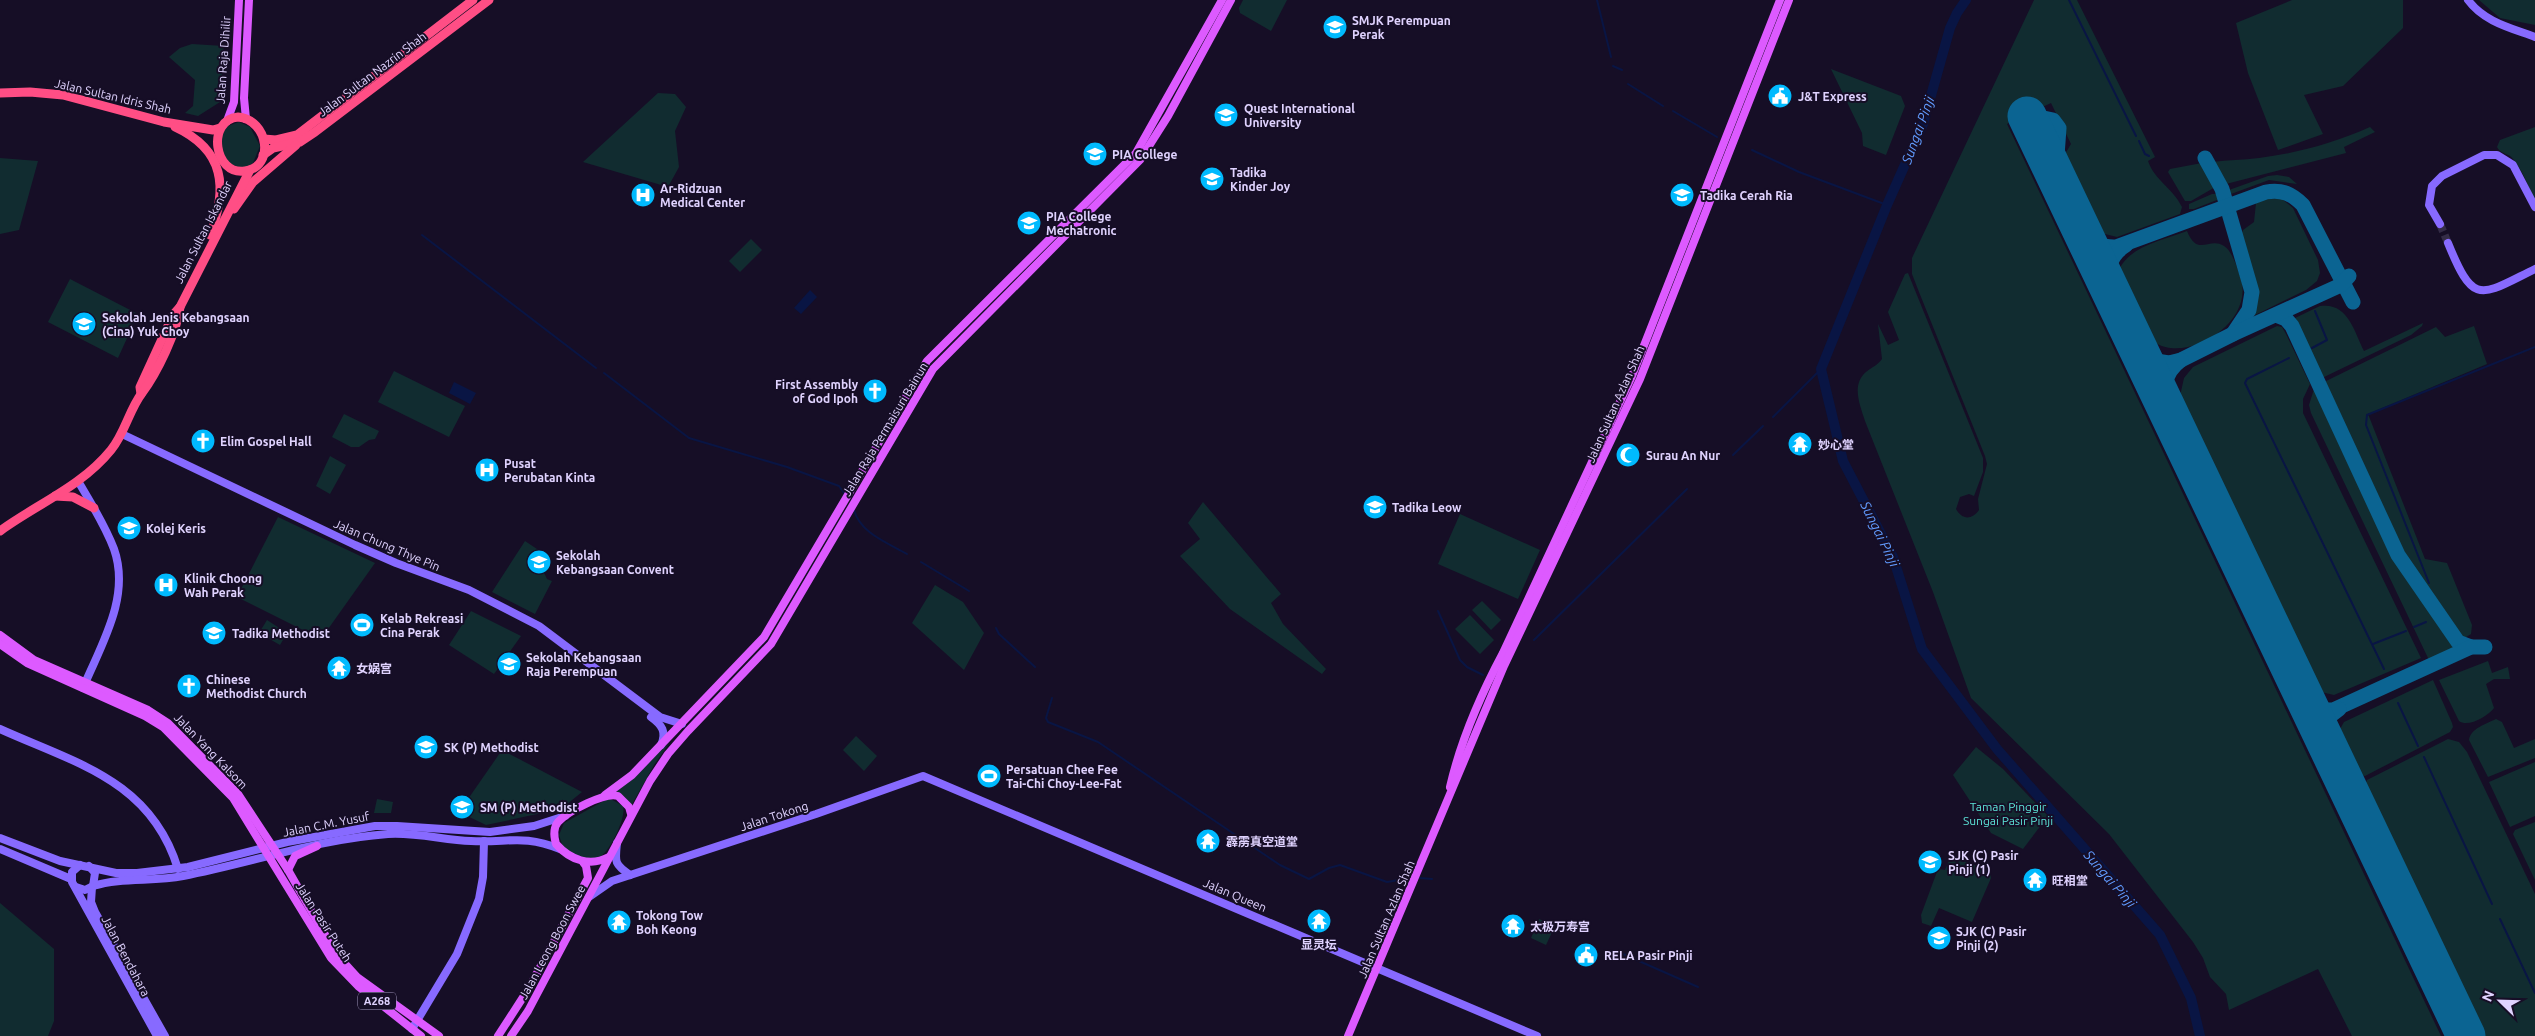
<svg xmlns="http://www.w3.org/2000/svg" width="2535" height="1036" font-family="Ubuntu,'Noto Sans SC',sans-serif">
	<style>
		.green { fill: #112c30 }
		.water { fill: #091544 }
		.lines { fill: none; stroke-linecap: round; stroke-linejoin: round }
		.stream { stroke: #091544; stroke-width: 2 }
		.river { stroke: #091544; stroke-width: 10 }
		.taxiway { stroke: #0b6492; stroke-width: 15 }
		.runway { stroke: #0b6492; stroke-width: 39 }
		.secondary-tunnel { stroke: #342c47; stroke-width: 8; stroke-dasharray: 8 4; stroke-linecap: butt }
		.secondary { stroke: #876aff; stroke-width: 8 }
		.primary { stroke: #dd5aff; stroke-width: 8 }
		.highway { stroke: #ff4e85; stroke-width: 9 }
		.labels { text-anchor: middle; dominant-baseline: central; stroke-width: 4; stroke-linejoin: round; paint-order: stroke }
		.shield { fill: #160e26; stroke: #a398be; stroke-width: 1 }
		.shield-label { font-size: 11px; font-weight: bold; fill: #e0d3ff }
		.poi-label { font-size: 12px; font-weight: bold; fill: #e0d3ff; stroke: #160e26; text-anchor: start }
		.street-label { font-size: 12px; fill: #e0d3ff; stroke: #160e26 }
		.park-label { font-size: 12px; fill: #5ce2d7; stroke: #160e26 }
		.water-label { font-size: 14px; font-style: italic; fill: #619bff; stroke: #160e26 }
	</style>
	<rect width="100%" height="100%" fill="#160e26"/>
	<g class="green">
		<polygon points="1243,0 1287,0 1271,31 1240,13 1239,8"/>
		<path d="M 2034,0 L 2077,0 L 2155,157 L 2148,161 C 2155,181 2172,187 2182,207 L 2180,214 L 2117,237 L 2101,233 L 2065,154 L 2071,144 L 2051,103 L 2007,124 L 2441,1036 L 2352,1036 L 2318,969 L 2229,1010 L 2226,994 L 2210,977 L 2203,958 L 2193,942 L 2109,834 L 1971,698 L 1933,592 L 1865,421 C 1860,405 1851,385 1866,372 C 1872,367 1878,365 1882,359 L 1878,324 L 1888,345 L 1899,340 L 1888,312 L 1905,274 L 1908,273 L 1983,458 L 1983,472 L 1974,496 L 1969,494 L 1960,497 L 1956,509 C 1962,520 1972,520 1979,510 L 1978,499 L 1987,464 L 1985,456 L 1919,292 L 1912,274 L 1912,258 Z"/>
		<polygon points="2292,0 2403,0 2403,28 2343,86 2304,95 2323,134 2278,150 2248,73 2236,23"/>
		<polygon points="2479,0 2535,0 2535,25 2500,18"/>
		<polygon points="192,44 224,46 220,102 198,116 185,113 193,106 195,80 169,57 180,48"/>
		<polygon points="1831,69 1901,96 1905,106 1886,155 1863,146 1862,133"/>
		<polygon points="658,93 675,94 686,107 675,131 679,167 668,187 583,162"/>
		<polygon points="239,122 250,127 260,146 253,163 244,169 228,163 221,148 221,135 228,126"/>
		<path d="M 2370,127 L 2375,132 L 2344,147 L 2346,153 L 2226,184 L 2223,183 L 2212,162 C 2228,160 2243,160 2259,158 C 2298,153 2334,143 2370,127 Z"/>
		<path d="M 2535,127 L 2535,200 C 2528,186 2523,171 2513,159 C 2509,153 2500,154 2497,147 L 2500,140 Z"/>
		<polygon points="0,158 38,161 19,230 0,234"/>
		<polygon points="2202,163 2217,186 2191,201 2185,201 2168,172 2170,169"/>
		<polygon points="2277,175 2289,177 2297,184 2269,180 2231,194 2229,190 2268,176"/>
		<polygon points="2212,194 2220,194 2222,198 2194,209 2189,209 2189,204"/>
		<path d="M 2268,198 L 2282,199 L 2293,208 L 2318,260 L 2320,273 L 2317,281 L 2306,290 L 2253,316 C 2263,289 2251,264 2239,240 L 2243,230 L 2254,222 L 2256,203 Z"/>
		<path d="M 2187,231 C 2198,258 2209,236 2224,246 C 2232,251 2237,267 2240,276 C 2257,321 2188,365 2154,342 L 2119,270 C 2129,246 2164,240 2187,231 Z"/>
		<polygon points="751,239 762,250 740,272 729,261"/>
		<polygon points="70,279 138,314 118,358 48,322"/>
		<path d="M 2320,306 C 2348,302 2354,331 2364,351 L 2423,323 L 2422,326 L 2411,335 L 2320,379 L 2294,321 L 2295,318 Z"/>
		<polygon points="2277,326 2282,327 2286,334 2310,384 2303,399 2303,413 2421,658 2334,695 2321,692 2180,396 2184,378 2193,367"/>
		<polygon points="2474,326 2487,364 2368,414 2425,559 2447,563 2472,625 2471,634 2463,639 2449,624 2408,565 2320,384 2436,327 2445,337"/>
		<polygon points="394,371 465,406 449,437 378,402"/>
		<polygon points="2314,389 2392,554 2453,643 2452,650 2429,660 2311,413 2309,405"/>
		<polygon points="344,414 379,431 375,439 369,440 359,447 351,447 332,437"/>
		<polygon points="330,456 346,465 330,494 316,486"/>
		<polygon points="1203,502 1281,594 1271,603 1283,624 1326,669 1322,674 1230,609 1180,556 1200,539 1188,523"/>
		<polygon points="1460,514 1540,550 1518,599 1438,564"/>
		<polygon points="278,517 375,563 321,639 237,597"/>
		<polygon points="525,541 540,551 538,560 547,579 552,581 535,614 492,592"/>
		<polygon points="935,585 963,602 984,633 964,670 912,623"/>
		<polygon points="1482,601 1501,620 1491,630 1472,610"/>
		<polygon points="471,611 521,636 494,674 449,645"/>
		<polygon points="1470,615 1494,640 1480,654 1455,629"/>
		<polygon points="267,620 287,633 280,645 259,633"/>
		<path d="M 2488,661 L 2492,673 L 2508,667 L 2510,679 L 2494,679 L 2486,684 L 2494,708 C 2488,716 2468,728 2459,721 L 2439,680 Z"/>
		<polygon points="2433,680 2452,723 2453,727 2450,732 2365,776 2360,775 2339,731 2344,722"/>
		<path d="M 2496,719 L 2502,722 L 2514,748 L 2535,739 L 2535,758 L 2488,777 L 2469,740 C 2471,728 2486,724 2496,719 Z"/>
		<polygon points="856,736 877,756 864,771 843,750"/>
		<polygon points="2448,739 2459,742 2467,752 2535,894 2535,1036 2485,1036 2365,785 2367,780"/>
		<polygon points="670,742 654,765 631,806 625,797 616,792"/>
		<polygon points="1976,747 2003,769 2048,816 2023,849 1991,833 1953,775"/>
		<polygon points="502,750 582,792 561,809 486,825 459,812"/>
		<polygon points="2535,762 2535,816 2510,827 2489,782"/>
		<path d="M 609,798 L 623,806 C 627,817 608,857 596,859 C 585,862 572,852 563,847 L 559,835 L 564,823 Z"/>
		<polygon points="377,799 393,802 391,813 374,813"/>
		<polygon points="2535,822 2535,880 2513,834 2515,830"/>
		<polygon points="1951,856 1990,871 1991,878 1972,922 1939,908 1931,926 1922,923 1921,915 1938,869 1945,870"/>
		<polygon points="0,903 54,949 54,1021 48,1036 0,1036"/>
		<polygon points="1539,919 1555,926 1546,945 1531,938"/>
	</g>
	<g class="water">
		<polygon points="810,290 817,297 801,314 794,308"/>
		<polygon points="454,382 476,393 470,404 449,393"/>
	</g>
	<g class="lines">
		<g class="stream">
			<polyline points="1597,0 1611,57"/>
			<polyline points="2069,0 2136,136"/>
			<polyline points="1613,66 1622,70"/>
			<polyline points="1628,84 1663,106"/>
			<polyline points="1673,111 1717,137"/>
			<polyline points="2139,141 2145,154 2149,156"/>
			<polyline points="1752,150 1799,172 1887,205"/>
			<polyline points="422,235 596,368"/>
			<polyline points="2312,348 2327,340 2315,311"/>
			<polyline points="2289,358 2247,379 2245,383 2384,669"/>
			<polyline points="604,373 689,438 787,467 839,486 844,493"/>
			<polyline points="1773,417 1821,369"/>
			<polyline points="1733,455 1763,426"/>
			<path d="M 854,510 C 860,533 888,543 907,554"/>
			<polyline points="921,562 969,591"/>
			<polyline points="2429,583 2366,425 2367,415 2535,347"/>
			<polyline points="1438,611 1460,660 1467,667 1483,675"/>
			<polyline points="2414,627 2426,622"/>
			<polyline points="996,628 999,634 1035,667"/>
			<polyline points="1534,640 1687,489"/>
			<polyline points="2373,644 2406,631"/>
			<polyline points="1052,698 1046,718 1048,722 1098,742 1280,865 1309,879 1329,868 1340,865 1387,882 1405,879"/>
			<polyline points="2398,703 2418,746"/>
			<polyline points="2424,757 2492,904"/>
			<polyline points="1420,878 1432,879"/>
			<polyline points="2500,919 2535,993"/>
			<polyline points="1623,954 1698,987"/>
		</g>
		<polyline class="river" points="1966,0 1957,13 1950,28 1923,124 1887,205 1821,369 1843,461 1893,557 1922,649 1997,749 2160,935 2191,998 2200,1036"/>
		<g class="taxiway">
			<polygon points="2039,117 2053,120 2059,128 2057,156 2060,186 2026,137 2029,123"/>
			<polyline points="2205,158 2222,189 2252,292 2249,310 2233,334"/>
			<path d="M 2081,229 C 2090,241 2101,248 2116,247 L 2266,192 C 2282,189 2292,194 2303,205 L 2353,302"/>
			<path d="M 2112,293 C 2106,273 2107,257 2126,245"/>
			<polyline points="2276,315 2286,319 2292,326 2398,555 2458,642 2471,647"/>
			<polyline points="2137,347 2156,361 2169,363 2181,360 2233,334 2341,285 2349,276"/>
			<path d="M 2169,413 C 2164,390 2161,375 2181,360"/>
			<polyline points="2306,702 2322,710 2333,710 2471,647 2485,647"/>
			<polyline points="2325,740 2326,719 2339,709"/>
		</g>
		<polyline class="runway" points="2027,116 2466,1036"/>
		<polyline class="secondary-tunnel" points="2440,224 2448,243"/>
		<g class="secondary">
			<path d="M 2468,0 C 2484,22 2511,28 2535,37"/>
			<polyline points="2440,224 2429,205 2432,186 2442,176 2484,155 2497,155 2513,165 2535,207"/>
			<path d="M 2448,243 C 2474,307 2480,296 2535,269"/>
			<polyline points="122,434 355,545 396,563 469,590 539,626 660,717 682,724"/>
			<path d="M 78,481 C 91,503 105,525 114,549 C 131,597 101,645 83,688"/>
			<path d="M 651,717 C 662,725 667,732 661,745"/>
			<path d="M 0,729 C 75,763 151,780 178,869"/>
			<polyline points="0,838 60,861 116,873 137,873 188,867 287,842 375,826 397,826 490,832 534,826 565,816"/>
			<path d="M 617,843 C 615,862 614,864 630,875"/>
			<polyline points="0,849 71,879"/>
			<polyline points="80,865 72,872 72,882 157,1036"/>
			<path d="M 93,886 C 122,877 153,882 183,876 C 251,863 318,839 388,834 C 415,832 444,840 471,841 C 508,843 523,834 560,849"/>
			<polyline points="76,887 85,890 93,886 95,873 89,866"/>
			<polyline points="92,887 91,902 95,912 165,1036"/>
			<polyline points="589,897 612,881 816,814 923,776 1537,1036"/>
			<polyline points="412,1029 457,954 479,899 483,877 484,841"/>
		</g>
		<g class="primary">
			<polyline points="246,119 244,98 249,0"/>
			<polyline points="227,121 234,102 239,0"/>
			<polyline points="0,635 34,660 148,710 168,723 238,794 288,870 336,954 357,977 439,1036"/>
			<polyline points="0,644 27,663 145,716 163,727 233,798 331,958 358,986 421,1036"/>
			<path d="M 1450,787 C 1461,739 1480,696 1503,653 L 1632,376 L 1780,0"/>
			<polyline points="605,795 632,775 764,637 927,361 1136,153 1222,0"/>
			<path d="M 609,857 C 590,867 570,860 556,844 C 554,837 553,828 558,822 C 568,811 605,792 618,796 L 629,807 L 631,814"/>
			<polyline points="288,870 295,856 317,846"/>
			<polyline points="498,1036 529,988 588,878 586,866 583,862"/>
			<polyline points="511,1036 528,1011 650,781 668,754 688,731 771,644 933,369 1140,160 1168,116 1231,0"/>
			<polyline points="1348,1036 1504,666 1640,379 1789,0"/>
		</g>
		<g class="highway">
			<polyline points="0,93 30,92 63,95 164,122 213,130 220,128"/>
			<path d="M 238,117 C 269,120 275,167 245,171 C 214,176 206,120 238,117 Z"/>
			<path d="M 175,127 C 225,150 228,188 210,235"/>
			<polyline points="264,139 276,140 297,135 473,0"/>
			<polyline points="263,155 273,148 300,142 315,132 489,0"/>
			<polyline points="234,209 253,182 296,145"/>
			<polyline points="141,394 140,387 173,315 180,307 250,170"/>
			<polyline points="55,496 73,497 94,508"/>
			<path d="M 0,531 C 37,504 81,487 111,450 C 125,433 129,410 142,393 C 157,373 177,332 180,307"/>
		</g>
	</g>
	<defs>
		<symbol id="school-disc" viewBox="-11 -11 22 22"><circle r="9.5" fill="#00bafe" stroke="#160e26"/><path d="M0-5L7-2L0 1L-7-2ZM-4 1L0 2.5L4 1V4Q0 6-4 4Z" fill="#fff"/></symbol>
		<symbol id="civic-disc" viewBox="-11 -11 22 22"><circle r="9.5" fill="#00bafe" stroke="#160e26"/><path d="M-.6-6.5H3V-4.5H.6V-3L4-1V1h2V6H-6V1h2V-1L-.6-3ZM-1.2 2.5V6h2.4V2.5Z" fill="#fff"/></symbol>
		<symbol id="university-disc" viewBox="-11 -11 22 22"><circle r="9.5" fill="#00bafe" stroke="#160e26"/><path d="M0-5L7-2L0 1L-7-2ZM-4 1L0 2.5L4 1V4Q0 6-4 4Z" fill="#fff"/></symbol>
		<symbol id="hospital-disc" viewBox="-11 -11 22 22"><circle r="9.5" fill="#00bafe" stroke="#160e26"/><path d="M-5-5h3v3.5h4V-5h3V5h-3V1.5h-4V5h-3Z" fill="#fff"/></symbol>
		<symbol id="church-disc" viewBox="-11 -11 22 22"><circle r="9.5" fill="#00bafe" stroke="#160e26"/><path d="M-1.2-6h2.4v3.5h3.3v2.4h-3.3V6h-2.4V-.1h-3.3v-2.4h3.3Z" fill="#fff"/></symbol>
		<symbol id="temple-disc" viewBox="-11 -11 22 22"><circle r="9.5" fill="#00bafe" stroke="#160e26"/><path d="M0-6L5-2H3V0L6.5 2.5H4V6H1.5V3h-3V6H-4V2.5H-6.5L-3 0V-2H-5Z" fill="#fff"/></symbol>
		<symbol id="mosque-disc" viewBox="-11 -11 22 22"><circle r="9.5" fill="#00bafe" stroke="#160e26"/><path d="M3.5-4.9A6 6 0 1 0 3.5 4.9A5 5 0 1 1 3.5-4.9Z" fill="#fff"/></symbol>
		<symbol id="stadium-disc" viewBox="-11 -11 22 22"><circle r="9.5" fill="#00bafe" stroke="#160e26"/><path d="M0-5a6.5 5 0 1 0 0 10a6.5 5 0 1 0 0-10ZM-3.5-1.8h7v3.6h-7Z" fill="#fff"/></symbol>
	</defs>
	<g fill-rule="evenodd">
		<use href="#school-disc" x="1321" y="13" width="28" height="28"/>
		<use href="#civic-disc" x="1766" y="82" width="28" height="28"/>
		<use href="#university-disc" x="1212" y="101" width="28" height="28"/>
		<use href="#university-disc" x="1081" y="140" width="28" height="28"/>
		<use href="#school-disc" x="1198" y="165" width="28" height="28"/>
		<use href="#hospital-disc" x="629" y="181" width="28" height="28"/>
		<use href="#school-disc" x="1668" y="181" width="28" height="28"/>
		<use href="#university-disc" x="1015" y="209" width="28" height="28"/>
		<use href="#school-disc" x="70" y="310" width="28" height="28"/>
		<use href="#church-disc" x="861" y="377" width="28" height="28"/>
		<use href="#church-disc" x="189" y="427" width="28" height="28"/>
		<use href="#temple-disc" x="1786" y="430" width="28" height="28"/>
		<use href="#mosque-disc" x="1614" y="441" width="28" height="28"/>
		<use href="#hospital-disc" x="473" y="456" width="28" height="28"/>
		<use href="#school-disc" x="1361" y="493" width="28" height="28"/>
		<use href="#university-disc" x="115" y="514" width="28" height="28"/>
		<use href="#school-disc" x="525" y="548" width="28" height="28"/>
		<use href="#hospital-disc" x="152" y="571" width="28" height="28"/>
		<use href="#stadium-disc" x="348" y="611" width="28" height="28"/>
		<use href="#school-disc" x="200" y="619" width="28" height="28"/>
		<use href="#school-disc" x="495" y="650" width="28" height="28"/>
		<use href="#temple-disc" x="325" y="654" width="28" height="28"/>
		<use href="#church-disc" x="175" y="672" width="28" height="28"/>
		<use href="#school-disc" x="412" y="733" width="28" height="28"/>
		<use href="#stadium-disc" x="975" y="762" width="28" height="28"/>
		<use href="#school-disc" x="448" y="793" width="28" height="28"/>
		<use href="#temple-disc" x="1194" y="827" width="28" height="28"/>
		<use href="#school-disc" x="1916" y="848" width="28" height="28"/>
		<use href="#temple-disc" x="2021" y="866" width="28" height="28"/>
		<use href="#temple-disc" x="1305" y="907" width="28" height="28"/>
		<use href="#temple-disc" x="605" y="908" width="28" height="28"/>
		<use href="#temple-disc" x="1499" y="912" width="28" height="28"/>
		<use href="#school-disc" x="1925" y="924" width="28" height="28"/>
		<use href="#civic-disc" x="1572" y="941" width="28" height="28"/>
	</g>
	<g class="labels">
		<rect class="shield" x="358" y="992.5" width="38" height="17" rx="4"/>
		<g class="shield-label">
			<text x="377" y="1001">A268</text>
		</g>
		<g class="poi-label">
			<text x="1352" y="20">SMJK Perempuan<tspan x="1352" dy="14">Perak</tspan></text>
			<text x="1798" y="96">J&amp;T Express</text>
			<text x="1244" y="108">Quest International<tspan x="1244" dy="14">University</tspan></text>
			<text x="1112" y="154">PIA College</text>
			<text x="1230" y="172">Tadika<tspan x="1230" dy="14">Kinder Joy</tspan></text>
			<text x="660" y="188">Ar-Ridzuan<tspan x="660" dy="14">Medical Center</tspan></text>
			<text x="1700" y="195">Tadika Cerah Ria</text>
			<text x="1046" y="216">PIA College<tspan x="1046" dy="14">Mechatronic</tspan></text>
			<text x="102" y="317">Sekolah Jenis Kebangsaan<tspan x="102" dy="14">(Cina) Yuk Choy</tspan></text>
			<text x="858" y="384" text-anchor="end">First Assembly<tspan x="858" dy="14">of God Ipoh</tspan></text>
			<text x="220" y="441">Elim Gospel Hall</text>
			<text x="1818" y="444">妙心堂</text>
			<text x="1646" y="455">Surau An Nur</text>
			<text x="504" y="463">Pusat<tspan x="504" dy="14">Perubatan Kinta</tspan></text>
			<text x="1392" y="507">Tadika Leow</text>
			<text x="146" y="528">Kolej Keris</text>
			<text x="556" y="555">Sekolah<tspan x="556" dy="14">Kebangsaan Convent</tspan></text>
			<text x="184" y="578">Klinik Choong<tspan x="184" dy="14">Wah Perak</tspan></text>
			<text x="380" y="618">Kelab Rekreasi<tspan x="380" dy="14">Cina Perak</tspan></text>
			<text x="232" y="633">Tadika Methodist</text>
			<text x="526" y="657">Sekolah Kebangsaan<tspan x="526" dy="14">Raja Perempuan</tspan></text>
			<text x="356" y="668">女娲宫</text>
			<text x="206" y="679">Chinese<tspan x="206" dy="14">Methodist Church</tspan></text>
			<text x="444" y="747">SK (P) Methodist</text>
			<text x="1006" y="769">Persatuan Chee Fee<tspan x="1006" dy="14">Tai-Chi Choy-Lee-Fat</tspan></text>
			<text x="480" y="807">SM (P) Methodist</text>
			<text x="1226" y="841">霹雳真空道堂</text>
			<text x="1948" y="855">SJK (C) Pasir<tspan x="1948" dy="14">Pinji (1)</tspan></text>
			<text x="2052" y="880">旺相堂</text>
			<text x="636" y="915">Tokong Tow<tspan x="636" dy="14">Boh Keong</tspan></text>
			<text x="1530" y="926">太极万寿宫</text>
			<text x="1956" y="931">SJK (C) Pasir<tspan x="1956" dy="14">Pinji (2)</tspan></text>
			<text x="1319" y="944" text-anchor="middle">显灵坛</text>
			<text x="1604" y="955">RELA Pasir Pinji</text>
		</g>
		<g class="street-label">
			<text transform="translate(223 60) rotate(-86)">Jalan Raja Dihilir</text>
			<text transform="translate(372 74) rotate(-37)">Jalan Sultan Nazrin Shah</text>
			<text transform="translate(113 96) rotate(13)">Jalan Sultan Idris Shah</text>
			<text transform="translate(203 232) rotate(-63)">Jalan Sultan Iskandar</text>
			<text transform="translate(1615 404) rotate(-66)">Jalan Sultan Azlan Shah</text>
			<text transform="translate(885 429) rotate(-59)">Jalan Raja Permaisuri Bainun</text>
			<text transform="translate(387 545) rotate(23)">Jalan Chung Thye Pin</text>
			<text transform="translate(211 751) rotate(46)">Jalan Yang Kalsom</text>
			<text transform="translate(774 816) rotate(-18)">Jalan Tokong</text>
			<text transform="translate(326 824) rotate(-11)">Jalan C.M. Yusuf</text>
			<text transform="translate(1235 895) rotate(23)">Jalan Queen</text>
			<text transform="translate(1386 919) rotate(-67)">Jalan Sultan Azlan Shah</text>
			<text transform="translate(324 922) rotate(57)">Jalan Pasir Puteh</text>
			<text transform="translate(552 942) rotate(-62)">Jalan Leong Boon Swee</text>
			<text transform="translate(126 956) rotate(62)">Jalan Bendahara</text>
		</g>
		<g class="park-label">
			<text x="2008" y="806">Taman Pinggir<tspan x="2008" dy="14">Sungai Pasir Pinji</tspan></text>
		</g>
		<g class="water-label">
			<text transform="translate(1918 130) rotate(-70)">Sungai Pinji</text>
			<text transform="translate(1880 534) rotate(64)">Sungai Pinji</text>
			<text transform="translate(2110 879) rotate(49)">Sungai Pinji</text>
		</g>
	</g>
	<g transform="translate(2500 1001) rotate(293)" stroke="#160e26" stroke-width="4" paint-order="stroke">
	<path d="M0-4L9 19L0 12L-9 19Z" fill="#e0d3ff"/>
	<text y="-8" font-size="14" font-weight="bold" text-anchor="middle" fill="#e0d3ff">N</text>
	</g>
</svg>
